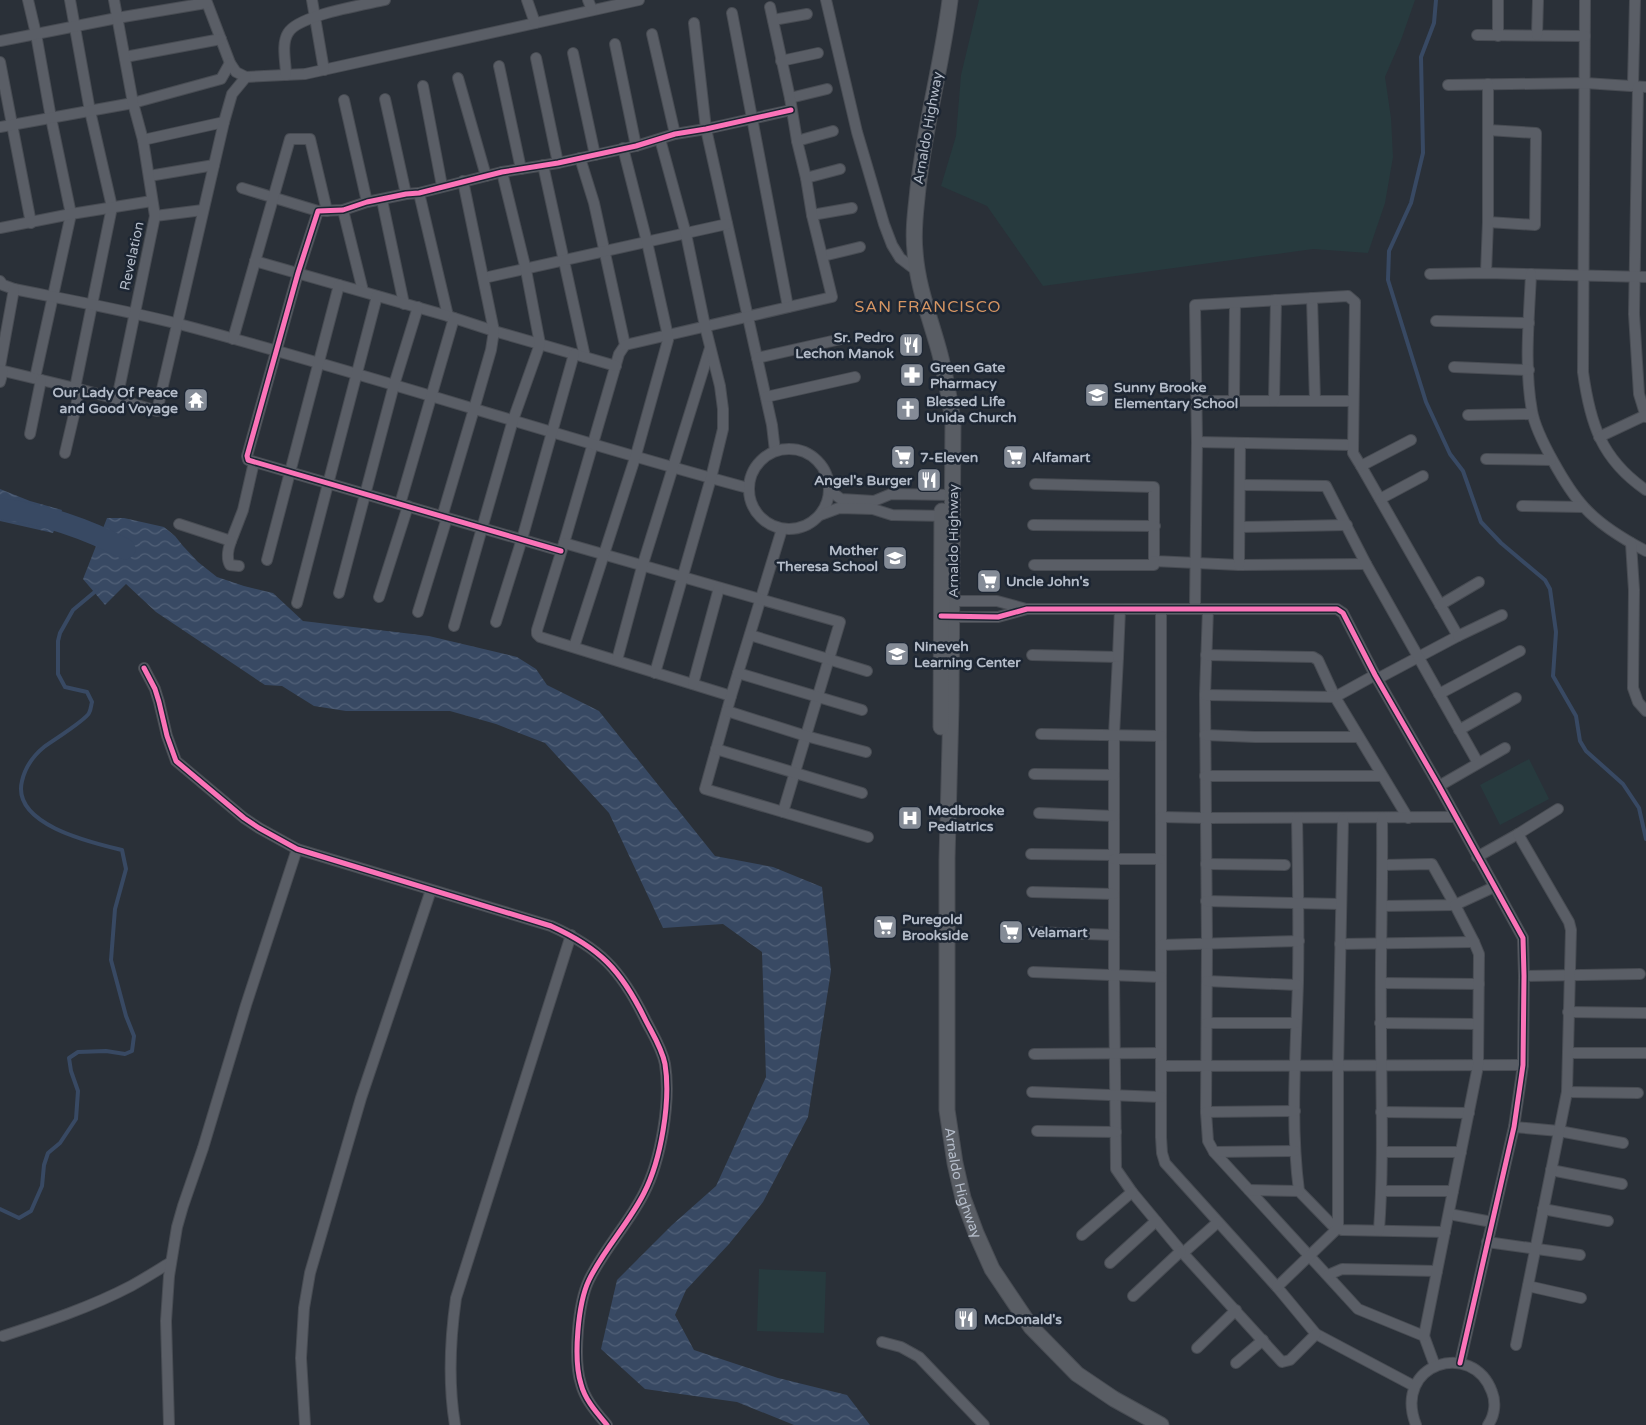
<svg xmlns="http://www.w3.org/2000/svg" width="1646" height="1425" font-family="'Varela Round',sans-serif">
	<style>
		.green { fill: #273a3e }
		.water { fill: url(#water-waves) }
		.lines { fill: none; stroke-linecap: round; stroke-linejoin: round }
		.stream { stroke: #384963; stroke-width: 4 }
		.river { stroke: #384963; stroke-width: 21 }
		.street-casing { stroke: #484c53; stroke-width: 12 }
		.secondary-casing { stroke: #484c53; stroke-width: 17 }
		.street { stroke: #5a5e66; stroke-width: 10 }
		.secondary { stroke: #595d64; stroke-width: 15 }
		.cycleway-casing { stroke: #1d2633; stroke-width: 8 }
		.cycleway { stroke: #fb73b8; stroke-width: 5 }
		.labels { text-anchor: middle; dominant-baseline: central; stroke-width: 5; stroke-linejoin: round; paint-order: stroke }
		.street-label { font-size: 14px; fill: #b4bcc9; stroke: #1d2633 }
		.poi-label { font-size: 14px; font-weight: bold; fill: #b4bcc9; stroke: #1d2633; text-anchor: start }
		.quarter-label { font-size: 16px; letter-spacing: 1px; fill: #d59563; stroke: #1d2633 }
	</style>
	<defs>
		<pattern id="water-waves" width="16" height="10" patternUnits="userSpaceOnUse" patternTransform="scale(1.25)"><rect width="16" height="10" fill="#384963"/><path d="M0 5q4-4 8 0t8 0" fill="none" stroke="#526178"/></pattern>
	</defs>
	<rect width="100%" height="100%" fill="#2a3038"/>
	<g class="green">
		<polygon points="979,0 1415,0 1401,40 1385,77 1391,118 1393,157 1385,203 1368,253 1313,249 1043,286 987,206 941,186 956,136 961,75"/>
		<polygon points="1529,759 1549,799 1500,825 1480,785"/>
		<polygon points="759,1269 826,1272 824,1333 757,1331"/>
	</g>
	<g class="water">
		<polygon points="0,489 30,501 62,510 53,533 0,521"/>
		<polygon points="107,518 124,518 164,527 175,536 183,546 198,562 217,577 244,586 273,593 303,621 429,636 517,657 536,669 547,685 599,711 715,856 773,867 822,887 831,971 808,1117 763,1202 729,1244 686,1290 675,1315 694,1350 778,1378 847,1395 870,1425 794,1425 737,1402 645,1389 601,1349 617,1280 672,1225 716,1186 766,1077 762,952 723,924 663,928 609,813 545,743 496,724 450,711 346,711 314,706 282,686 265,685 156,612 126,584 105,605 83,579"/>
	</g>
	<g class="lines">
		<g class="stream">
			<polyline points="1436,0 1434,23 1421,57 1423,153 1411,203 1389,251 1388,280 1426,402 1450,454 1463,471 1481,522 1501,543 1545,580 1550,589 1556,632 1553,676 1576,716 1580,741 1586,751 1623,784 1639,808 1646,839"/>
			<path d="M 0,1209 L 19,1218 L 31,1211 L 42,1186 L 44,1165 L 48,1153 L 60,1143 L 76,1119 L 78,1091 L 71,1071 L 69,1058 L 78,1052 L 106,1051 L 125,1054 L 132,1051 L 134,1036 L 126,1016 L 111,960 L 115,909 L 126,869 L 122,850 C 93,843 11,825 22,781 C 25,768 33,756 44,747 C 52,741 86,720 89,713 C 91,710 91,705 92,702 L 87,692 L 65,687 L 58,674 L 58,641 L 60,633 L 73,610 L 97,590"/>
		</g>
		<path class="river" d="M 0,509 C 39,512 90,530 125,549"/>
		<defs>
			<g id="street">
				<polyline points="28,0 36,34 51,118 71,214 35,378"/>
				<polyline points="70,0 90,111 112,207 75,388"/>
				<polyline points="206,0 230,63 236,72 246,77 305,74 639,0"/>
				<polyline points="312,0 324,70"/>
				<polyline points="527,0 535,23"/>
				<polyline points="588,0 592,10"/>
				<polyline points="826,0 857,132 884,224 892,245 900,258 917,271"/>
				<polyline points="1498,0 1498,36"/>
				<path d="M 1585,0 L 1583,372 C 1590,423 1601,459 1646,490"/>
				<polyline points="732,13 788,307"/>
				<polyline points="773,20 807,14"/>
				<polyline points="694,23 706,129 772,425 775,451"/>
				<polyline points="652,34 675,134"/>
				<polyline points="1477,35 1585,36"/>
				<polyline points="1537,35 1538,0"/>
				<polyline points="0,41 117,18 206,3"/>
				<polyline points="615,44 636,146"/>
				<polyline points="573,53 595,155"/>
				<polyline points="125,57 221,39"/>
				<polyline points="536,58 558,163"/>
				<polyline points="781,61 818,53"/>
				<polyline points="0,62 31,223"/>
				<polyline points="499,66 521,169"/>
				<path d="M 286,75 C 286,63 281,44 288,33 C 298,15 364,5 385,0"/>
				<polyline points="458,78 486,176"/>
				<polyline points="1448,85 1585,83 1646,87"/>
				<polyline points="1633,85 1635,0"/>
				<polyline points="423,86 442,186"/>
				<polyline points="1638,87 1634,314 1639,394 1646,417"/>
				<polyline points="790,98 827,89"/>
				<polyline points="385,99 406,194"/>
				<polyline points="344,100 367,202"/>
				<polyline points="0,127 133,103 221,79 230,63"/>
				<polyline points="143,140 224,122"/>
				<polyline points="797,141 833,131"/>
				<polyline points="580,158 594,203 625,345 619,354 564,543 537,630 537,634 540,637 731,696"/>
				<polyline points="543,165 585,357"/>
				<polyline points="149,176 214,165"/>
				<polyline points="806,178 840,169"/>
				<polyline points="242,188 318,211"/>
				<polyline points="419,193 448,316"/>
				<polyline points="382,200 404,304"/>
				<polyline points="343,210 363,291"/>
				<polyline points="812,215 852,208"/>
				<polyline points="155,216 203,210"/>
				<polyline points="1488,222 1535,225 1536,133 1488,130"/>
				<polyline points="0,228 71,214 152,201"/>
				<polyline points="823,256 860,247"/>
				<polyline points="255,261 448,316 494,331 616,366"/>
				<polyline points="1486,273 1488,222 1488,84"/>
				<polyline points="1430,274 1486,273 1646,277"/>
				<path d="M 1531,274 C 1529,319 1524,367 1532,411 C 1536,435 1567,489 1584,507 C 1600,525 1625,540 1646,551"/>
				<polyline points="484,278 727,224"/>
				<path d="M 0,281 L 3,285 L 14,289 C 69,300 124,310 179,324 C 370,374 557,437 748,488"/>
				<polyline points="1312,298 1315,401"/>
				<polyline points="1436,321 1529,323"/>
				<polyline points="233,339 290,139 310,139 327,211"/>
				<polyline points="625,345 832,297 812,215 806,178 797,141 790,98 770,7"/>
				<polyline points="757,358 841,339"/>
				<polyline points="0,366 14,289"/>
				<polyline points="1454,367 1529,370"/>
				<polyline points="0,370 75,388 117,399 155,216 143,140 133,103 114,0"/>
				<polyline points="0,382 3,371"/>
				<polyline points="766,397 855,377"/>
				<polyline points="117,399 157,411 224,122 232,94 246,77"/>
				<polyline points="1197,401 1353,401"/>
				<polyline points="1234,401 1235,303"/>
				<polyline points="1274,401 1276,300"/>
				<polyline points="1468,415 1532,414"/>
				<polyline points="30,434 41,380"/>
				<polyline points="1599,437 1646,415"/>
				<polyline points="1197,442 1352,445"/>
				<circle cx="789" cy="489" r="40"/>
				<polyline points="65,453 80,389"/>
				<polyline points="1486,459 1551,460"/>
				<polyline points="1361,466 1458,636 1377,679"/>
				<polyline points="1035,484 1154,487 1154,561 1239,565 1366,564"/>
				<polyline points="1241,485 1326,486 1366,564 1478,763"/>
				<polyline points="829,490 841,499 874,501 891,494 953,495"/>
				<polyline points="1380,499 1423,476"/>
				<polyline points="400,504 454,318"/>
				<polyline points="1522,506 1583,507"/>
				<polyline points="820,515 839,508 873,509 892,515 946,516"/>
				<polyline points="442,517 474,409 491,350 494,331 463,181"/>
				<polyline points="179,524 231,541 243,510 254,462"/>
				<polyline points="1033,525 1155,526"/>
				<polyline points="1240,527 1347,525"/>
				<polyline points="782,529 731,696 705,789 868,837"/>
				<path d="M 231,541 C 228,549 226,558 230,565 L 239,566"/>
				<polyline points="564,543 840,622 783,812"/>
				<polyline points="1631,543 1634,590 1633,688 1638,702 1646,711"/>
				<polyline points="561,551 248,460 247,456 298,273 318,211 343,210 367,202 406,194 419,193 502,172 558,163 636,146 675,134 706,129 791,110"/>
				<polyline points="267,560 339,285"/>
				<polyline points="1034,565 1154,565 1154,561"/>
				<polyline points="1239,565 1240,443"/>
				<polyline points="339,593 394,385 418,307"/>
				<polyline points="379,597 408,506"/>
				<polyline points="947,601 997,601 1026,609"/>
				<polyline points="297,603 377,296"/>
				<polyline points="1440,605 1479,582"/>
				<polyline points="1161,609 1161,1137 1162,1153 1165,1163 1277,1287 1316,1334 1414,1386"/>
				<polyline points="1195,609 1197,442 1195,305 1348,296 1355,302 1353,453 1361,466 1411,440"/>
				<polyline points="1208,609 1205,695 1207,945 1206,1112 1208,1141 1214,1152 1358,1309 1424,1336 1435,1366"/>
				<polyline points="418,612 447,518"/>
				<polyline points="947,617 998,617 1027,609 1337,609 1343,613 1375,675 1439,786 1523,938 1524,976 1523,1065 1514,1127 1460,1363"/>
				<polyline points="496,622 522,539 574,354"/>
				<polyline points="454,626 513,420 540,344 526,270 502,172"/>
				<polyline points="750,635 867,671"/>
				<polyline points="1458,636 1502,615"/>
				<polyline points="574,647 636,455 668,340 668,336 647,242 623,148"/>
				<polyline points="1032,655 1118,657 1114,735 1114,975 1116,1169 1132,1192 1181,1251 1282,1362 1290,1360 1316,1334"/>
				<polyline points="1206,655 1313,657 1318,660 1335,697 1408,818"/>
				<polyline points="1118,657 1120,609"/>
				<polyline points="617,660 642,567 710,348"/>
				<path d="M 144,668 L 155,689 L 159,702 L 167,736 L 176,761 L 244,818 L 259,828 L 297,849 L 551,926 C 600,948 621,970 645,1019 C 652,1033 662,1048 665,1064 C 671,1101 661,1160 644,1193 C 629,1223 604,1249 589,1280 C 578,1303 573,1359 581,1384 C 585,1400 597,1413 607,1425"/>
				<polyline points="655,673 711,478 723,429 723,409 720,386 705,326 686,234 660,139"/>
				<polyline points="738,673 862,710"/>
				<polyline points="693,684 719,588"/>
				<polyline points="1439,694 1520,651"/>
				<polyline points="1205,695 1335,697 1375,675"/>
				<polyline points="727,711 806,736 866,752"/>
				<polyline points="1459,730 1516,698"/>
				<polyline points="1041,734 1161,736"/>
				<polyline points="1205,735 1255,737 1358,737"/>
				<polyline points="716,749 862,793"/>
				<polyline points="1034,774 1114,775"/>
				<polyline points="1205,776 1382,776"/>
				<polyline points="1439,786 1505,748"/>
				<polyline points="1039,813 1114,816"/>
				<polyline points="1161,817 1206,818 1455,817"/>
				<path d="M 1297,818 C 1298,872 1299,927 1298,982 C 1296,1051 1290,1122 1299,1191 L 1333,1226 L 1342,1230 L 1445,1232"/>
				<polyline points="1031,854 1114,855"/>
				<polyline points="1477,857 1518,834 1558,809"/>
				<polyline points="1114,859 1160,859"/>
				<polyline points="1206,864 1285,865"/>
				<polyline points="1032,892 1114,894"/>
				<polyline points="1206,901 1341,904"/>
				<polyline points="1382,906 1455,905 1432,864 1383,865"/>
				<polyline points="1033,932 1114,935"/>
				<polyline points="1340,944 1474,942"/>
				<polyline points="1161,945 1299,941"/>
				<polyline points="1033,972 1161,977"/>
				<polyline points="1524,976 1640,974"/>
				<polyline points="1207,981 1297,985"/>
				<polyline points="1381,983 1479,984"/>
				<polyline points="1568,1012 1645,1013"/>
				<polyline points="1207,1023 1296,1023"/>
				<polyline points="1380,1023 1478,1024"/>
				<polyline points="1568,1053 1646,1053"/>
				<polyline points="1034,1054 1161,1053"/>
				<polyline points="1161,1066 1523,1065"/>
				<polyline points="1032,1092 1161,1097"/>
				<polyline points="1567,1092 1638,1093"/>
				<polyline points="1206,1112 1295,1111"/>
				<polyline points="1381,1112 1469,1113"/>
				<polyline points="1514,1127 1559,1131 1623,1143"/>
				<polyline points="1037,1131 1116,1132"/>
				<polyline points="1214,1152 1295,1151"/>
				<polyline points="1382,1152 1461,1152"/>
				<polyline points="1551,1170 1622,1184"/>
				<polyline points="1249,1190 1299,1191"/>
				<polyline points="1382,1191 1453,1191"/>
				<polyline points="1543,1209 1608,1221"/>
				<polyline points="1449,1214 1492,1222"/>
				<path d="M 1379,1230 C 1384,1162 1381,1093 1381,1024 C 1380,956 1383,887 1382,818"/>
				<polyline points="1082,1235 1132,1192"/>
				<polyline points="1487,1242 1580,1255"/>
				<polyline points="1183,1253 1218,1222"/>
				<polyline points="1110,1263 1156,1221"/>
				<polyline points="1328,1275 1342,1269 1437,1271"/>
				<polyline points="1528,1286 1581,1298"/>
				<polyline points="1277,1287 1338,1228 1338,1067 1343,819"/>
				<polyline points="1133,1296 1181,1251"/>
				<path d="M 3,1336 C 46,1322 91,1307 131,1286 C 144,1279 158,1270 171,1262"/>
				<polyline points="1424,1336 1478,1066 1479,954 1474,942 1455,905 1494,887"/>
				<polyline points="882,1342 901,1347 919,1357 984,1425"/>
				<polyline points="1516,1345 1567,1092 1571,930 1569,922 1518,834"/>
				<polyline points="1197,1348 1236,1310"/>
				<polyline points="1236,1363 1263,1340"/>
				<polyline points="169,1425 166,1321 169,1276 177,1227 183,1206 203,1148 246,1005 297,849"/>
				<polyline points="305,1425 301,1358 304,1308 310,1273 361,1098 431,890"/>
				<path d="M 455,1425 C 448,1383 450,1340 456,1298 L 571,935"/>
				<path d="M 1416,1425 C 1392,1363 1473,1339 1492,1392 C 1496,1402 1495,1415 1488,1425"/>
			</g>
			<g id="secondary">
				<path id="s1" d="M 950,0 C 942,66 923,131 917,198 C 915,216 913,233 915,251 C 917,284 929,315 938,347 C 945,371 949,396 953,421 L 951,706 L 947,859 L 947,1110 L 955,1163 L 963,1198 L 976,1233 L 992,1269 L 1031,1327 L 1077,1374 L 1114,1399 L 1161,1425"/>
				<polyline points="941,727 942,511"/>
			</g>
		</defs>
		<use href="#street" class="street-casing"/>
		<use href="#secondary" class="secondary-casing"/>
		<use href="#street" class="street"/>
		<use href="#secondary" class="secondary"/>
		<defs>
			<g id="cycleway">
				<polyline points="561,551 248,460 247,456 298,273 318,211 343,210 367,202 406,194 419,193 502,172 558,163 636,146 675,134 706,129 791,110"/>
				<polyline points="941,616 998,617 1027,609 1337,609 1343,613 1375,675 1439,786 1523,938 1524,976 1523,1065 1514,1127 1460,1363"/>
				<path d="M 144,668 L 155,689 L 159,702 L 167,736 L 176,761 L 244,818 L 259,828 L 297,849 L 551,926 C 600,948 621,970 645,1019 C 652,1033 662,1048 665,1064 C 671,1101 661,1160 644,1193 C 629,1223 604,1249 589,1280 C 578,1303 573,1359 581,1384 C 585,1400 597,1413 607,1425"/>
			</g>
		</defs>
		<use href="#cycleway" class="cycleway-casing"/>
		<use href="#cycleway" class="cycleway"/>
	</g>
	<defs>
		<symbol id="restaurant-square" viewBox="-11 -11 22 22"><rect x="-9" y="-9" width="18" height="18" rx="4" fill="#848b96" stroke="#1d2633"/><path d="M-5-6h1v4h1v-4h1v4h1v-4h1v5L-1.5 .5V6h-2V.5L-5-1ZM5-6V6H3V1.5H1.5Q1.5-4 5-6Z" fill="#fff"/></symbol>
		<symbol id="pharmacy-square" viewBox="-11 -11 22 22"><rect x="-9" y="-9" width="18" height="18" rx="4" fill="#848b96" stroke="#1d2633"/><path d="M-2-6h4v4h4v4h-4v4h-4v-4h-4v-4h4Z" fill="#fff"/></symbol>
		<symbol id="school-square" viewBox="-11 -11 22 22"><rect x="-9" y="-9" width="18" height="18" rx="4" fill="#848b96" stroke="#1d2633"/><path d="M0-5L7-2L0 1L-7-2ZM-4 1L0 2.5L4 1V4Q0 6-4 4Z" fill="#fff"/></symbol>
		<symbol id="temple-square" viewBox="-11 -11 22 22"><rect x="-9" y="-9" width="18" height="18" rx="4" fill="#848b96" stroke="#1d2633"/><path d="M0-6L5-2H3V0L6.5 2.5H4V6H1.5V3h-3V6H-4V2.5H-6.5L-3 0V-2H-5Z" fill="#fff"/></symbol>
		<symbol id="church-square" viewBox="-11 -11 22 22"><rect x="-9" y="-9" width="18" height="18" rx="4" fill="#848b96" stroke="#1d2633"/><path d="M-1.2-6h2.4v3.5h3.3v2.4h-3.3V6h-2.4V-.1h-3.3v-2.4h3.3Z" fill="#fff"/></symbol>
		<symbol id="supermarket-square" viewBox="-11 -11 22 22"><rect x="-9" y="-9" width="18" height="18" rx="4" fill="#848b96" stroke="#1d2633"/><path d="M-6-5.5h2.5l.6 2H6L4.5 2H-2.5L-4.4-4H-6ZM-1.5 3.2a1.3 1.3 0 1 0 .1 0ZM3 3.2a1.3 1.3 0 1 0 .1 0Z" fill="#fff"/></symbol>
		<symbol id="hospital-square" viewBox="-11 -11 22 22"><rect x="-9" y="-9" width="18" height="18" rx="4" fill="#848b96" stroke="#1d2633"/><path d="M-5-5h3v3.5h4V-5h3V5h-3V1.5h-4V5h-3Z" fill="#fff"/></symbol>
	</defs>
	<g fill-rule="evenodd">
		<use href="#restaurant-square" x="897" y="331" width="28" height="28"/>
		<use href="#pharmacy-square" x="898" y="361" width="28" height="28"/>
		<use href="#school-square" x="1083" y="381" width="28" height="28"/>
		<use href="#temple-square" x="182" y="386" width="28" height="28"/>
		<use href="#church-square" x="894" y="395" width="28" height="28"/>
		<use href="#supermarket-square" x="889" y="443" width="28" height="28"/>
		<use href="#supermarket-square" x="1001" y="443" width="28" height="28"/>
		<use href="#restaurant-square" x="915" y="466" width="28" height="28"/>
		<use href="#school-square" x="881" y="544" width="28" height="28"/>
		<use href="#supermarket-square" x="975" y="567" width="28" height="28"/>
		<use href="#school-square" x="883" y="640" width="28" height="28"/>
		<use href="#hospital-square" x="896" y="804" width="28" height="28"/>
		<use href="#supermarket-square" x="871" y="913" width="28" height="28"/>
		<use href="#supermarket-square" x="997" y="918" width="28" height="28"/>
		<use href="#restaurant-square" x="952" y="1305" width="28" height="28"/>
	</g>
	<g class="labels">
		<g class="street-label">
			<text transform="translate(928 128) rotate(-80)">Arnaldo Highway</text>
			<text transform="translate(132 256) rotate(-78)">Revelation</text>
			<text transform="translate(953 541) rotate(-90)">Arnaldo Highway</text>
			<text stroke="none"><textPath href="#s1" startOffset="1192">Arnaldo Highway</textPath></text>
		</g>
		<g class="poi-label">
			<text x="894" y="337" text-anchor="end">Sr. Pedro<tspan x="894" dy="16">Lechon Manok</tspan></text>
			<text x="930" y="367">Green Gate<tspan x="930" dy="16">Pharmacy</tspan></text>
			<text x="1114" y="387">Sunny Brooke<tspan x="1114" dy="16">Elementary School</tspan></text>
			<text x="178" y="392" text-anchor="end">Our Lady Of Peace<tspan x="178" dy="16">and Good Voyage</tspan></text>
			<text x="926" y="401">Blessed Life<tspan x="926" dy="16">Unida Church</tspan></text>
			<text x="920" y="457">7-Eleven</text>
			<text x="1032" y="457">Alfamart</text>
			<text x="912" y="480" text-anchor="end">Angel's Burger</text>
			<text x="878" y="550" text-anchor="end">Mother<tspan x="878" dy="16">Theresa School</tspan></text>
			<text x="1006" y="581">Uncle John's</text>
			<text x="914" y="646">Nineveh<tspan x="914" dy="16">Learning Center</tspan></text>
			<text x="928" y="810">Medbrooke<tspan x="928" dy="16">Pediatrics</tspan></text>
			<text x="902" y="919">Puregold<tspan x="902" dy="16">Brookside</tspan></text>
			<text x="1028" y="932">Velamart</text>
			<text x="984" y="1319">McDonald's</text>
		</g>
		<g class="quarter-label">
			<text x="928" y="307">SAN FRANCISCO</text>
		</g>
	</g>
</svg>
